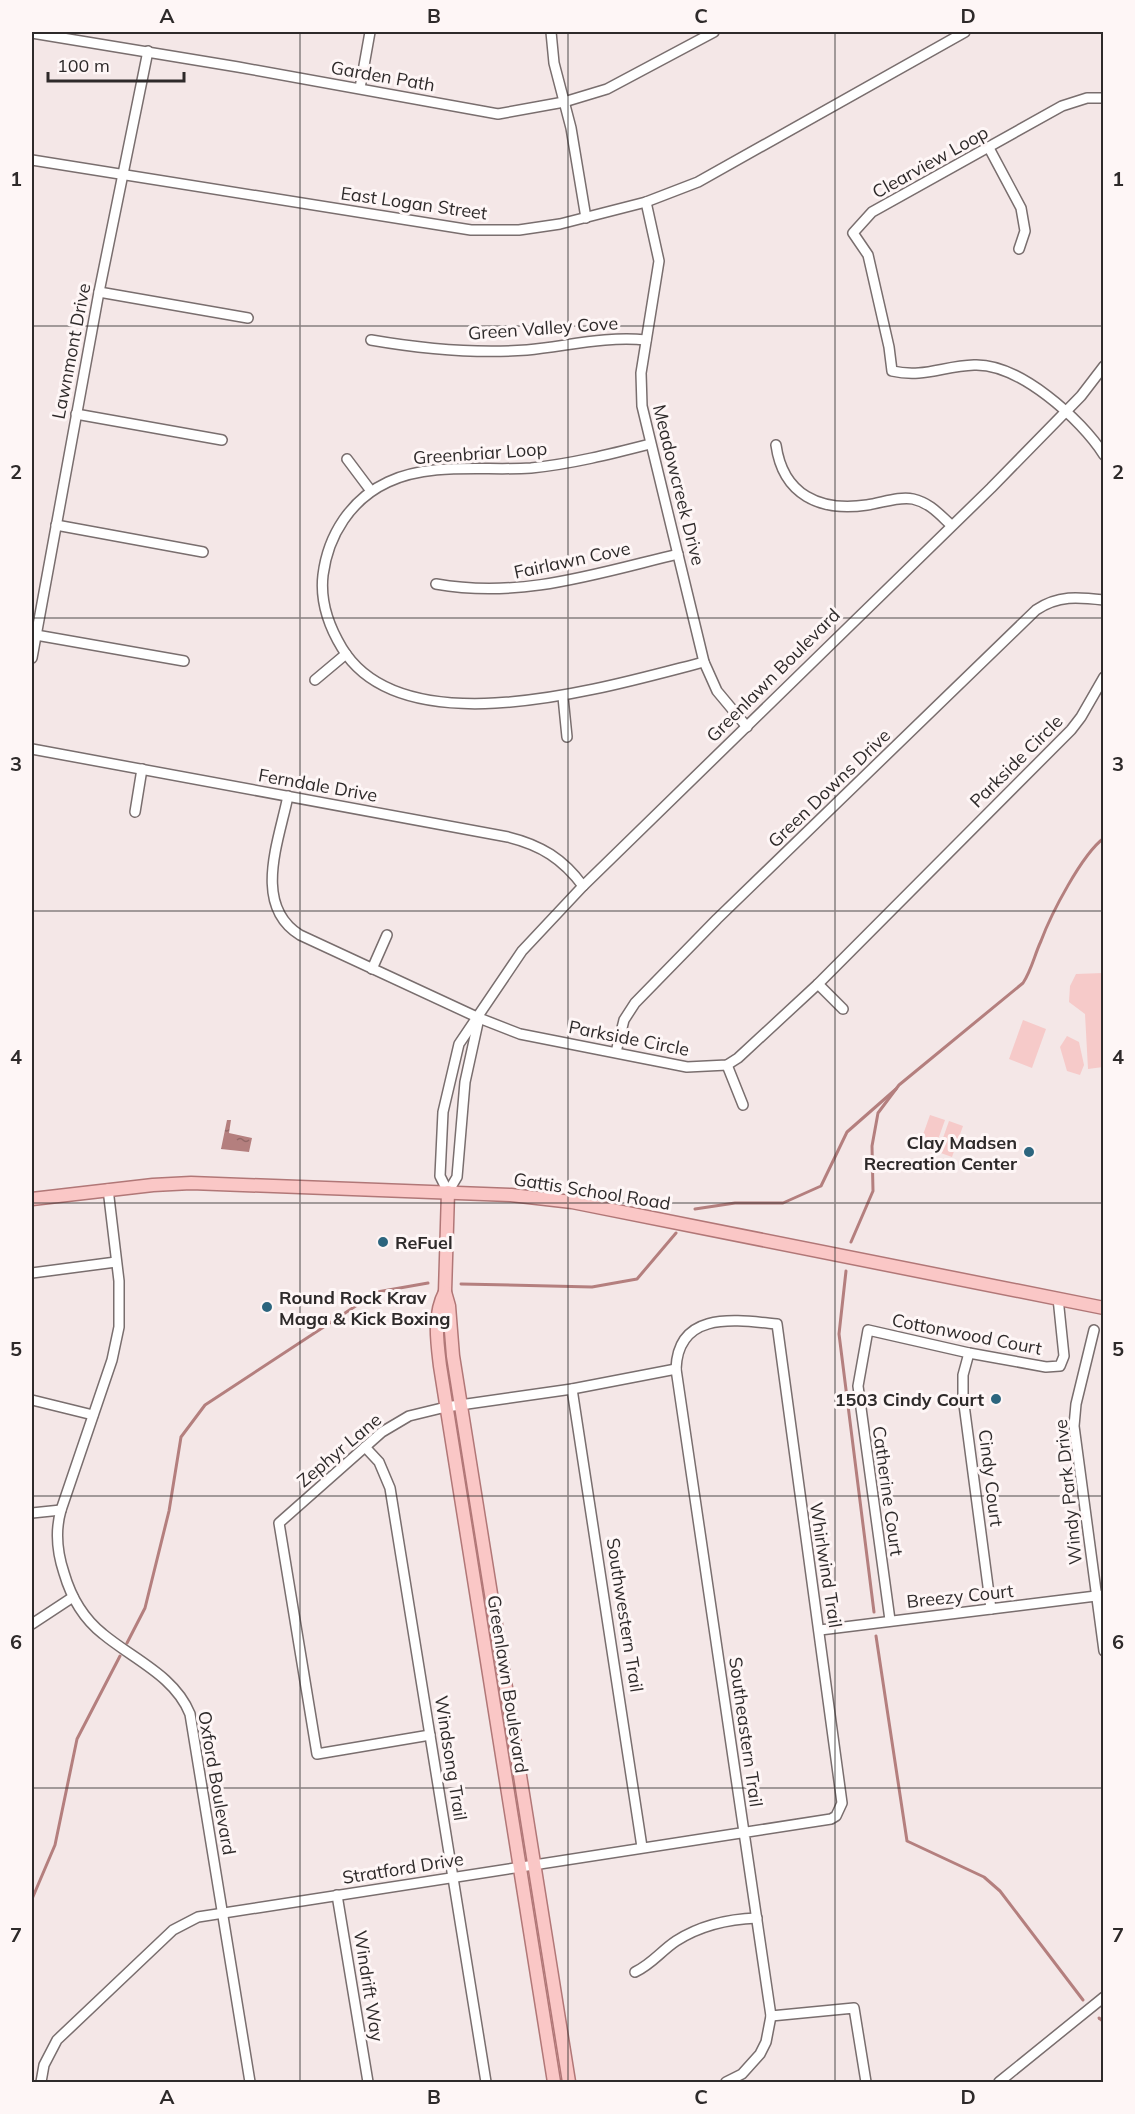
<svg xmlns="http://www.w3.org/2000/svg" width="1135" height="2114" font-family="Mulish,sans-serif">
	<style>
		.green { fill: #f6cac9 }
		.water { fill: url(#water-ripples) }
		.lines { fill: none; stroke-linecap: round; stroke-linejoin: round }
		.stream { stroke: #b47f7e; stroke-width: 3 }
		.minor-casing { stroke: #796e6e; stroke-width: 12 }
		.major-casing { stroke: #b17777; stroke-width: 15 }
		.minor { stroke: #fff; stroke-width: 9 }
		.major { stroke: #fac7c6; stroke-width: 12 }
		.grid { fill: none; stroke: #2e2a2a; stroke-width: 1.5; stroke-opacity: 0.55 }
		.poi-dot { fill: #2c657e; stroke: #fef6f6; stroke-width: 2 }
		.labels { text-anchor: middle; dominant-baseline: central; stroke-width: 6; stroke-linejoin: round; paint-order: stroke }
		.street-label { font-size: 18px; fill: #2e2a2a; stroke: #fef6f6 }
		.poi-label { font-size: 18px; font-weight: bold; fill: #2e2a2a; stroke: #fef6f6; text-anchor: end }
		.neatline { fill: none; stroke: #2e2a2a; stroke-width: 2 }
		.grid-label { font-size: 20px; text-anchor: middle; font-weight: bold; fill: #2e2a2a }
	</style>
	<defs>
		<pattern id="water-ripples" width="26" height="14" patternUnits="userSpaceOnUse" patternTransform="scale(1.5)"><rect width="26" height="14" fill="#b47f7e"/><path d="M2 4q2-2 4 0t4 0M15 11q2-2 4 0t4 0" fill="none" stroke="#936867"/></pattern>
	</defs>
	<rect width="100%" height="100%" fill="#f4e7e7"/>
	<g class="green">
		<polygon points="1103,973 1103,1067 1088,1069 1085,1014 1069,1002 1070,986 1076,974"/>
		<polygon points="1023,1020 1046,1029 1032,1068 1009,1059"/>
		<polygon points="1067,1036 1079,1042 1084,1065 1080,1075 1067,1071 1060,1047"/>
		<polygon points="930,1115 945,1120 934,1151 919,1146"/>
		<polygon points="949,1121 963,1126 952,1157 938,1152"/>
	</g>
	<polygon class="water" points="227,1120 231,1120 229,1133 252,1138 249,1152 221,1149"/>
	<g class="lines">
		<g class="stream">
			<polyline points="695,1209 735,1203 783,1203 821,1186 847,1132 896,1089"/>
			<path d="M 851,1242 L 873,1191 L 872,1146 L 878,1113 L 899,1085 L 1023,983 C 1032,969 1034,956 1041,941 C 1051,914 1082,854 1104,838"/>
			<polyline points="846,1271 839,1334 874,1612"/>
			<polyline points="461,1284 592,1287 637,1279 676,1233"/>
			<polyline points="876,1636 907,1841 984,1877 1000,1891 1083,2000"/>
			<polyline points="127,1643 145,1608 169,1511 181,1437 205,1405 377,1292 428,1283"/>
			<polyline points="32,1899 55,1845 77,1739 120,1656"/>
			<polyline points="1099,2018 1104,2022"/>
		</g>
		<defs>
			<g id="minor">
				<polyline points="551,32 554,63 571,128 586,218"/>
				<polyline points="32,33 238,67 498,114 564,102 607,89 714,32"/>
				<polyline points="360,88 370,32"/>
				<path d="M 1104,98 L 1087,98 L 1062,106 L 872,212 L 853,233 L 868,255 L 889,347 L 892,371 C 924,378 943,366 974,365 C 1019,363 1081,419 1104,455"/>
				<polyline points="989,148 1021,208 1025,231 1019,249"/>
				<polyline points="32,160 471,230 519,230 560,224 646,202 698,182 965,32"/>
				<polyline points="646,202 659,261 641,373 642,406 704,662 717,691 747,727"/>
				<polyline points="99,292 248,318"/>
				<path d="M 371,340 C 423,349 474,354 527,350 C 568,346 605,336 646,340"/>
				<polyline points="76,414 222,440"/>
				<path d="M 650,444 C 611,454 571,464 531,468 C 484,471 431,462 388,482 C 351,499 328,535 323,575 C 320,601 328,625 342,648 C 404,750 613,685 704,662"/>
				<path d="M 776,445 C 783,495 820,512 867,505 C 882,503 899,496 913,499 C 930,503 939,514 951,525"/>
				<polyline points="347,459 371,491"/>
				<polyline points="56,525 203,552"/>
				<path d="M 436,584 C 521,599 595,574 678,554"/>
				<polyline points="36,635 184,661"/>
				<polyline points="32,658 99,292 148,51"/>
				<polyline points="315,680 346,654"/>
				<polyline points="563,697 567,737"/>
				<path d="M 32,749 L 508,837 C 541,845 563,859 583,886"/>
				<path d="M 288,796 C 279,841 252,905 300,935 L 479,1018 L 520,1034 L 687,1067 L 727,1065 L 738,1058 L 818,984 L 1071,730 L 1081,717 L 1104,677"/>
				<polyline points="135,812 142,769"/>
				<polyline points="372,969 387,935"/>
				<polyline points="818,984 843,1009"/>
				<path d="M 616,1052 L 624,1020 L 635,1003 L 717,919 L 1036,610 C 1058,595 1078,597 1104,600"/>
				<polyline points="727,1065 743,1105"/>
				<path d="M 108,1189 L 119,1281 L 119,1327 L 112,1360 L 61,1510 C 55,1531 57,1552 64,1573 C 71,1597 84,1619 103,1634 C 133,1659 175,1676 190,1714 L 250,2082"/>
				<polyline points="448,1192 440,1176 443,1112 459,1044 522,951 583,886 991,488 1081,396 1104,366"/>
				<polyline points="448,1192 457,1177 465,1082 479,1018"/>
				<polyline points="32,1273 116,1262"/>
				<polyline points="1094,1330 1076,1404 1074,1426 1104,1651"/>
				<polyline points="969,1353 963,1375 963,1397 991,1609"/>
				<polyline points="572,1389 642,1847"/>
				<polyline points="32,1400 93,1415"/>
				<polyline points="365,1447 379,1462 390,1488 486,2082"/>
				<polyline points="32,1513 61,1510"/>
				<polyline points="890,1620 858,1386 868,1330 969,1353 1046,1367 1060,1366 1064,1356 1058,1298"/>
				<polyline points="32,1624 73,1597"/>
				<polyline points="820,1630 1104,1595"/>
				<polyline points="430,1735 317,1754 279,1523 382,1432 409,1416 446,1407 572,1389 676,1369"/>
				<polyline points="337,1895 368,2082"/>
				<path d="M 635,1972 C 652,1964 661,1951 676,1941 C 701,1925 728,1919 757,1918"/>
				<polyline points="771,2016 854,2008 866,2082"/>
				<path d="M 41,2082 L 44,2065 L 57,2040 L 173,1930 L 198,1917 L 831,1819 L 836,1816 L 842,1803 L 777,1324 C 736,1320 678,1310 676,1369 L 771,2016 L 766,2042 L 760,2054 L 742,2074 L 726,2082"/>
				<polyline points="999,2082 1104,1997"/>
			</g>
			<g id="major">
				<polyline points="448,1192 445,1292 449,1306 453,1356 569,2082"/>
				<polyline points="32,1199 153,1185 191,1183 511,1195 572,1202 1104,1308"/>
				<path d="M 445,1292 C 433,1315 437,1341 440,1366 L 554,2082"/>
			</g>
		</defs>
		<use href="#minor" class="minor-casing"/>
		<use href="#major" class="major-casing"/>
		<use href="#minor" class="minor"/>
		<use href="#major" class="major"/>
	</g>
	<path class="grid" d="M 300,32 L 300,2082M 568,32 L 568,2082M 835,32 L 835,2082M 32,326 L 1104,326M 32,618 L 1104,618M 32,911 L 1104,911M 32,1203 L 1104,1203M 32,1496 L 1104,1496M 32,1788 L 1104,1788"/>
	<g class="poi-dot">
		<circle cx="1029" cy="1152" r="6"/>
		<circle cx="383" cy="1242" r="6"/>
		<circle cx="267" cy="1307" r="6"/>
		<circle cx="996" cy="1399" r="6"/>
	</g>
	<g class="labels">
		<g class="street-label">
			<text transform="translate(383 76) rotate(10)">Garden Path</text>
			<text transform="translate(930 162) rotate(-29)">Clearview Loop</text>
			<text transform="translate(414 203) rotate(8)">East Logan Street</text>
			<text transform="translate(543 328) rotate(-4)">Green Valley Cove</text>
			<text transform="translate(71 351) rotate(-79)">Lawnmont Drive</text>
			<text transform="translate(480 453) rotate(-4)">Greenbriar Loop</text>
			<text transform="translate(679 485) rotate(76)">Meadowcreek Drive</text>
			<text transform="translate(572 560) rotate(-12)">Fairlawn Cove</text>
			<text transform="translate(773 675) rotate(-45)">Greenlawn Boulevard</text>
			<text transform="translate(1016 761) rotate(-45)">Parkside Circle</text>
			<text transform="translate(318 785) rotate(10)">Ferndale Drive</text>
			<text transform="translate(829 788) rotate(-44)">Green Downs Drive</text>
			<text transform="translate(629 1038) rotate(11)">Parkside Circle</text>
			<text transform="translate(592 1191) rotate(9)">Gattis School Road</text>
			<text transform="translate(967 1334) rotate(11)">Cottonwood Court</text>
			<text transform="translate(339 1450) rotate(-40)">Zephyr Lane</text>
			<text transform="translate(991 1478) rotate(83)">Cindy Court</text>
			<text transform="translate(888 1491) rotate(82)">Catherine Court</text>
			<text transform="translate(1068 1492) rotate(-96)">Windy Park Drive</text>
			<text transform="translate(826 1565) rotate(81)">Whirlwind Trail</text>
			<text transform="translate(960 1596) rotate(-6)">Breezy Court</text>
			<text transform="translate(625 1615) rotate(81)">Southwestern Trail</text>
			<text transform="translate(508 1684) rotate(81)">Greenlawn Boulevard</text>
			<text transform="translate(746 1732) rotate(82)">Southeastern Trail</text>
			<text transform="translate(451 1758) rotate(81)">Windsong Trail</text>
			<text transform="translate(217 1783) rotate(80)">Oxford Boulevard</text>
			<text transform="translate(403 1868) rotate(-9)">Stratford Drive</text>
			<text transform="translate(369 1986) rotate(81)">Windrift Way</text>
		</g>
		<g class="poi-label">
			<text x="1017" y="1142">Clay Madsen<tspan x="1017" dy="21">Recreation Center</tspan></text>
			<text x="395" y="1242" text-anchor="start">ReFuel</text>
			<text x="279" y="1297" text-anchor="start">Round Rock Krav<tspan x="279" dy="21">Maga &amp; Kick Boxing</tspan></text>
			<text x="984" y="1399">1503 Cindy Court</text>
		</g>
	</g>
	<rect width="1135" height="2114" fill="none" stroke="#fef6f6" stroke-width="66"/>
	<path d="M48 72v9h136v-9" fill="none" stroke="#2e2a2a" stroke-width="3"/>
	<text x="57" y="72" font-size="18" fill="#2e2a2a" stroke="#fef6f6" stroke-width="4.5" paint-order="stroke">100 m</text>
	<rect x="33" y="33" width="1069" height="2048" class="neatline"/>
	<g class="grid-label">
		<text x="167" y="23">A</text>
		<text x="434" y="23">B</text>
		<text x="701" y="23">C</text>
		<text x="968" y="23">D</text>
		<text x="16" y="186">1</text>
		<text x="1118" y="186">1</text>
		<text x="16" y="479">2</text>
		<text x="1118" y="479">2</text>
		<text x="16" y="771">3</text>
		<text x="1118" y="771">3</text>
		<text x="16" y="1064">4</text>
		<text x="1118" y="1064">4</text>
		<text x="16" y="1356">5</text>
		<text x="1118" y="1356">5</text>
		<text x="16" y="1649">6</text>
		<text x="1118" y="1649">6</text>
		<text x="16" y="1942">7</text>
		<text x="1118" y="1942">7</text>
		<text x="167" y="2104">A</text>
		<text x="434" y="2104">B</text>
		<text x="701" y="2104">C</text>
		<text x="968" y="2104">D</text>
	</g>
</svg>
